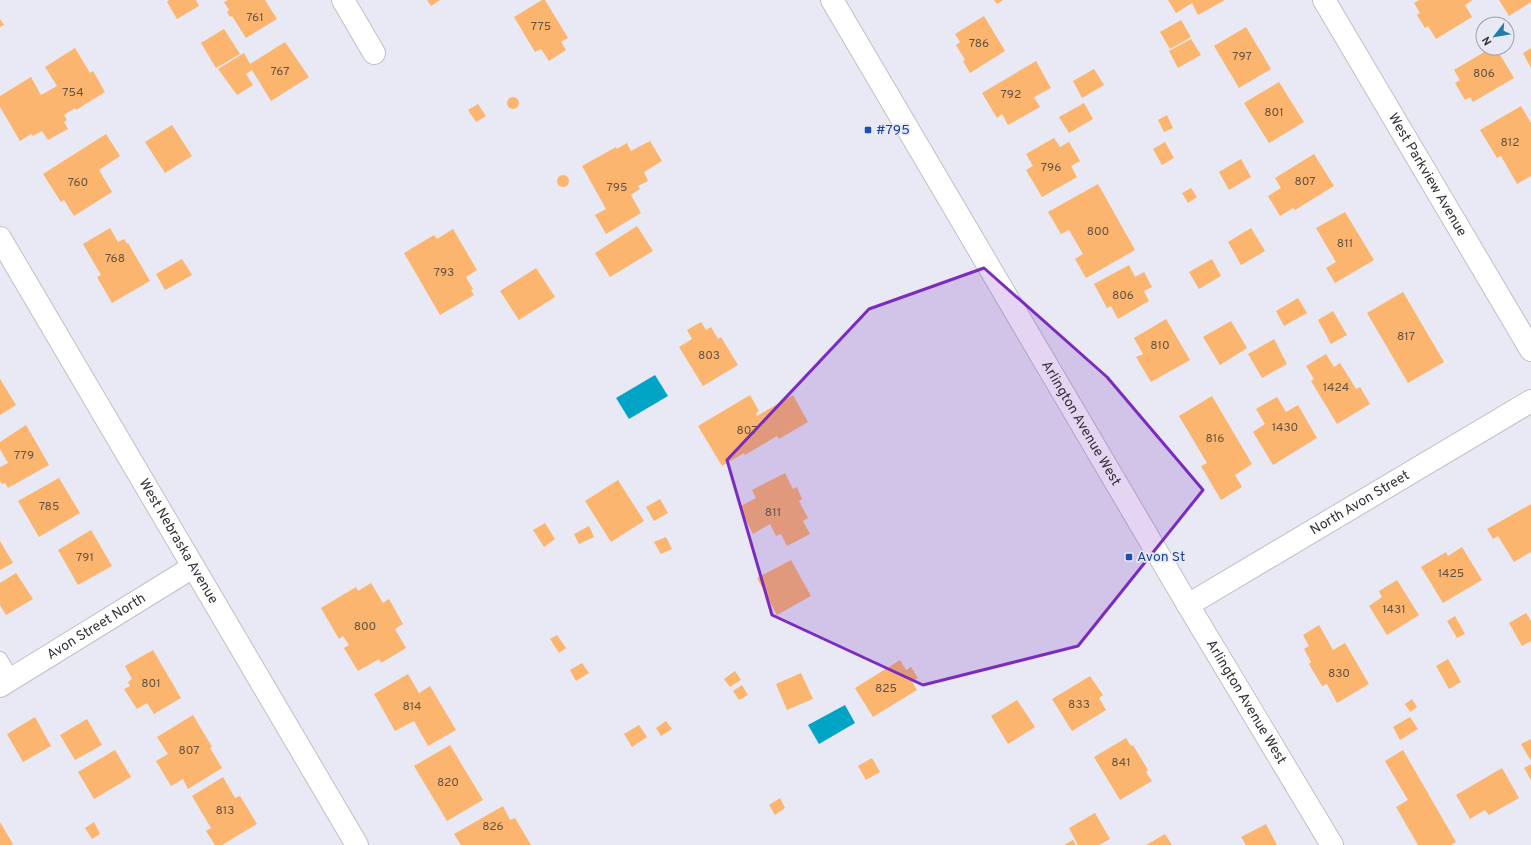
<svg xmlns="http://www.w3.org/2000/svg" width="1531" height="845" font-family="Overpass,sans-serif">
	<style>
		.water { fill: #00a5c5 }
		.building { fill: #fbb56e }
		.lines { fill: none; stroke-linecap: round; stroke-linejoin: round }
		.service-casing { stroke: #bfbfc9; stroke-width: 16 }
		.minor-casing { stroke: #bfbfc9; stroke-width: 24 }
		.service { stroke: #fff; stroke-width: 14 }
		.minor { stroke: #fff; stroke-width: 22 }
		.marked { fill: #7b2cbf; fill-opacity: 0.2; stroke: #7b2cbf; stroke-width: 3; stroke-linejoin: round }
		.transit-dot { fill: #1a4fb4; stroke: #e8e9f4; stroke-width: 1.5 }
		.labels { text-anchor: middle; dominant-baseline: central; stroke-width: 3.5; stroke-linejoin: round; paint-order: stroke }
		.number-label { font-size: 12px; fill: #655446 }
		.transit-label { font-size: 14px; fill: #164399; stroke: #e8e9f4; text-anchor: start }
		.street-label { font-size: 14px; fill: #333338; stroke: #e8e9f4 }
	</style>
	<rect width="100%" height="100%" fill="#e8e9f4"/>
	<g class="water">
		<polygon points="655,375 668,396 629,419 616,398"/>
		<polygon points="845,705 855,723 819,744 808,725"/>
	</g>
	<g class="building">
		<polygon points="169,0 196,0 199,6 177,19 167,2"/>
		<polygon points="228,0 265,0 277,19 246,38 232,16 230,17 227,12 229,10 224,2"/>
		<polygon points="427,0 440,0 431,6"/>
		<polygon points="542,0 545,0 568,38 561,42 566,50 549,61 541,49 535,52 514,17"/>
		<polygon points="994,0 1003,0 997,4"/>
		<polygon points="1168,0 1225,0 1198,15 1192,3 1176,13"/>
		<polygon points="1419,0 1473,0 1465,5 1472,17 1436,39 1428,26 1425,28 1417,15 1420,13 1414,3"/>
		<polygon points="1499,0 1531,0 1531,2 1509,16"/>
		<polygon points="984,16 1005,51 970,73 963,61 965,60 956,45 960,42 955,34"/>
		<polygon points="0,19 4,25 0,27"/>
		<polygon points="1181,20 1191,37 1170,49 1160,32"/>
		<polygon points="1246,27 1271,69 1239,88 1214,46"/>
		<polygon points="224,29 240,54 216,68 201,43"/>
		<polygon points="1191,39 1201,55 1178,68 1169,51"/>
		<polygon points="285,42 309,77 271,101 252,70 246,74 253,85 237,95 218,69 244,53 250,64"/>
		<polygon points="75,48 90,73 93,71 105,92 76,110 75,108 64,115 67,120 64,122 68,129 48,140 42,131 33,136 31,134 20,141 0,107 0,96 31,77 41,95 57,86 45,67"/>
		<polygon points="1491,48 1496,48 1514,78 1473,102 1470,97 1465,100 1455,83 1460,80 1454,70"/>
		<polygon points="1531,48 1531,68 1523,53"/>
		<polygon points="1036,61 1051,88 1034,97 1040,107 1008,125 1002,114 997,118 982,93"/>
		<polygon points="1094,69 1104,85 1082,98 1073,81"/>
		<polygon points="1279,82 1304,122 1269,143 1244,103"/>
		<circle cx="513" cy="103" r="6"/>
		<polygon points="1084,103 1093,119 1069,133 1059,117"/>
		<polygon points="478,104 486,116 476,122 468,110"/>
		<polygon points="1521,106 1531,123 1531,176 1517,184 1501,156 1497,158 1480,130"/>
		<polygon points="1167,115 1173,128 1164,132 1158,120"/>
		<polygon points="172,125 192,156 165,173 145,142"/>
		<polygon points="106,134 120,156 99,170 112,192 74,216 64,200 61,202 43,174"/>
		<polygon points="1054,138 1060,147 1069,142 1080,161 1071,166 1077,177 1042,197 1026,170 1033,166 1026,154"/>
		<polygon points="650,141 662,161 644,172 648,181 638,186 640,189 631,195 641,213 606,234 595,215 606,209 582,166 616,147 617,149 627,143 631,151"/>
		<polygon points="1165,142 1174,158 1162,165 1153,149"/>
		<polygon points="1314,154 1334,186 1295,210 1293,208 1280,216 1268,196 1281,188 1275,178"/>
		<polygon points="1241,159 1251,177 1229,190 1219,172"/>
		<circle cx="563" cy="181" r="6"/>
		<polygon points="1098,184 1135,250 1086,278 1075,259 1083,254 1069,230 1061,234 1048,212"/>
		<polygon points="1191,188 1197,197 1188,203 1182,193"/>
		<polygon points="1345,212 1374,260 1335,283 1326,268 1336,262 1316,228"/>
		<polygon points="637,226 653,251 610,277 595,253"/>
		<polygon points="110,228 118,242 124,239 127,244 128,243 150,281 112,303 97,277 101,275 83,244"/>
		<polygon points="1251,228 1265,251 1241,265 1228,242"/>
		<polygon points="453,229 477,270 466,277 473,289 471,290 474,295 440,315 404,253 434,235 437,239"/>
		<polygon points="182,259 192,275 165,290 156,274"/>
		<polygon points="1212,259 1221,276 1199,289 1189,272"/>
		<polygon points="1129,265 1135,277 1144,272 1152,287 1144,291 1149,301 1118,319 1111,306 1107,308 1094,284"/>
		<polygon points="536,268 555,297 519,320 500,291"/>
		<polygon points="1403,292 1444,362 1408,383 1367,313"/>
		<polygon points="1298,298 1307,313 1284,326 1276,311"/>
		<polygon points="1333,311 1347,335 1331,344 1318,320"/>
		<polygon points="1166,319 1190,360 1151,382 1136,357 1143,354 1134,338"/>
		<polygon points="1231,321 1247,348 1220,365 1203,337"/>
		<polygon points="701,322 706,330 711,327 718,339 721,337 738,365 703,386 679,347 692,339 687,330"/>
		<polygon points="1274,339 1287,364 1262,378 1248,354"/>
		<polygon points="1326,354 1334,367 1340,363 1356,389 1360,387 1370,404 1337,424 1311,381 1314,379 1306,366"/>
		<polygon points="0,379 16,405 0,415"/>
		<polygon points="750,395 759,411 756,413 757,416 793,395 808,422 779,439 777,436 745,455 744,453 722,466 698,426"/>
		<polygon points="1212,396 1252,464 1235,475 1242,487 1221,500 1201,466 1207,463 1179,416"/>
		<polygon points="1277,397 1286,412 1298,405 1317,438 1273,465 1253,432 1265,424 1256,409"/>
		<polygon points="26,425 49,465 8,488 5,483 2,484 0,481 0,467 8,463 0,449 0,442"/>
		<polygon points="785,473 793,489 797,487 802,499 799,501 808,518 803,521 810,534 787,546 781,534 776,536 770,524 753,534 739,507 756,498 752,490"/>
		<polygon points="59,478 80,513 39,537 18,501"/>
		<polygon points="618,480 644,521 611,542 585,501"/>
		<polygon points="660,499 668,513 654,521 646,507"/>
		<polygon points="1531,504 1531,552 1514,562 1498,536 1493,539 1487,529"/>
		<polygon points="545,523 555,539 544,547 533,530"/>
		<polygon points="589,526 594,537 579,544 574,534"/>
		<polygon points="91,530 112,566 78,585 58,550"/>
		<polygon points="666,537 672,549 661,554 654,542"/>
		<polygon points="0,541 13,563 0,570"/>
		<polygon points="1462,547 1482,580 1443,603 1421,567 1446,552 1448,556"/>
		<polygon points="791,560 811,596 777,615 757,578"/>
		<polygon points="16,573 33,599 6,615 0,605 0,583"/>
		<polygon points="1397,580 1419,615 1387,635 1369,606 1382,597 1379,591"/>
		<polygon points="371,583 383,603 389,599 403,624 395,629 406,648 381,663 379,659 358,671 344,648 349,645 343,636 339,639 321,608 356,587 358,591"/>
		<polygon points="1526,613 1531,621 1531,641 1522,646 1509,623"/>
		<polygon points="1455,616 1465,634 1457,638 1447,621"/>
		<polygon points="1319,625 1333,650 1345,643 1369,684 1337,703 1327,684 1322,686 1309,664 1311,662 1304,649 1309,646 1303,635"/>
		<polygon points="557,635 566,648 559,653 550,639"/>
		<polygon points="153,650 181,698 154,714 147,703 137,709 124,689 130,686 128,682 132,679 125,666"/>
		<polygon points="1448,659 1461,682 1449,689 1436,666"/>
		<polygon points="900,660 906,670 911,667 918,678 912,682 917,690 873,717 855,688"/>
		<polygon points="582,663 589,673 576,681 570,670"/>
		<polygon points="735,671 741,680 730,687 724,679"/>
		<polygon points="801,673 813,699 787,710 776,684"/>
		<polygon points="408,674 419,693 430,686 456,730 428,746 414,721 395,731 374,694"/>
		<polygon points="1090,676 1103,695 1099,698 1106,710 1072,731 1052,699"/>
		<polygon points="742,685 748,695 739,700 733,691"/>
		<polygon points="1412,699 1417,707 1410,712 1405,704"/>
		<polygon points="1017,700 1035,727 1008,744 991,716"/>
		<polygon points="193,715 212,747 210,748 222,768 188,789 183,779 171,786 156,761 168,754 157,737"/>
		<polygon points="35,717 51,746 23,762 7,734"/>
		<polygon points="1410,717 1418,729 1400,740 1393,727"/>
		<polygon points="87,719 102,745 75,760 60,735"/>
		<polygon points="666,721 672,729 661,736 656,728"/>
		<polygon points="639,725 647,737 632,747 624,734"/>
		<polygon points="1126,738 1131,746 1133,745 1148,770 1146,772 1152,781 1120,800 1094,757"/>
		<polygon points="1531,739 1531,761 1521,744"/>
		<polygon points="450,745 483,800 447,821 414,766"/>
		<polygon points="115,750 131,777 94,799 78,772"/>
		<polygon points="1403,750 1456,842 1451,845 1418,845 1396,807 1408,800 1385,761"/>
		<polygon points="872,758 880,772 866,780 858,766"/>
		<polygon points="1531,764 1531,780 1524,768"/>
		<polygon points="1502,768 1519,798 1489,815 1485,810 1470,819 1456,795"/>
		<polygon points="223,777 235,798 240,796 257,824 222,845 215,845 206,831 211,828 192,796"/>
		<polygon points="780,798 785,808 775,815 769,805"/>
		<polygon points="503,806 510,820 515,818 531,845 461,845 454,834"/>
		<polygon points="1095,813 1110,839 1099,845 1078,845 1069,828"/>
		<polygon points="0,822 13,844 11,845 0,845"/>
		<polygon points="94,822 100,834 92,839 85,828"/>
		<polygon points="1266,824 1277,845 1246,845 1241,837"/>
		<polygon points="1165,834 1172,845 1146,845"/>
		<polygon points="1073,840 1076,845 1064,845"/>
	</g>
	<g class="lines">
		<defs>
			<polyline id="service" points="0,659 12,679"/>
			<g id="minor">
				<polyline points="343,0 374,53"/>
				<path id="s1" d="M 832,0 L 1188,605 L 1332,845"/>
				<path id="s2" d="M 1324,0 L 1531,350"/>
				<path id="s3" d="M 0,238 L 357,845"/>
				<path id="s4" d="M 1188,605 L 1531,401"/>
				<path id="s5" d="M 0,686 L 193,567"/>
			</g>
		</defs>
		<use href="#service" class="service-casing"/>
		<use href="#minor" class="minor-casing"/>
		<use href="#service" class="service"/>
		<use href="#minor" class="minor"/>
	</g>
	<path class="marked" d="M 984,268 L 1107,377 L 1203,490 L 1078,646 L 923,685 L 772,615 L 727,460 L 869,309 Z"/>
	<g class="transit-dot">
		<rect x="864" y="126" width="8" height="8" rx="2"/>
		<rect x="1125" y="553" width="8" height="8" rx="2"/>
	</g>
	<g class="labels">
		<g class="number-label">
			<text x="255" y="18">761</text>
			<text x="541" y="27">775</text>
			<text x="979" y="44">786</text>
			<text x="1242" y="57">797</text>
			<text x="280" y="72">767</text>
			<text x="1484" y="74">806</text>
			<text x="73" y="93">754</text>
			<text x="1011" y="95">792</text>
			<text x="1274" y="113">801</text>
			<text x="1510" y="143">812</text>
			<text x="1051" y="168">796</text>
			<text x="1305" y="182">807</text>
			<text x="78" y="183">760</text>
			<text x="617" y="188">795</text>
			<text x="1098" y="232">800</text>
			<text x="1345" y="244">811</text>
			<text x="115" y="259">768</text>
			<text x="444" y="273">793</text>
			<text x="1123" y="296">806</text>
			<text x="1406" y="337">817</text>
			<text x="1160" y="346">810</text>
			<text x="709" y="356">803</text>
			<text x="1336" y="388">1424</text>
			<text x="1285" y="428">1430</text>
			<text x="747" y="431">807</text>
			<text x="1215" y="439">816</text>
			<text x="24" y="456">779</text>
			<text x="49" y="507">785</text>
			<text x="773" y="513">811</text>
			<text x="85" y="558">791</text>
			<text x="1451" y="574">1425</text>
			<text x="1394" y="610">1431</text>
			<text x="365" y="627">800</text>
			<text x="1339" y="674">830</text>
			<text x="151" y="684">801</text>
			<text x="886" y="689">825</text>
			<text x="1079" y="705">833</text>
			<text x="412" y="707">814</text>
			<text x="189" y="751">807</text>
			<text x="1121" y="763">841</text>
			<text x="448" y="783">820</text>
			<text x="225" y="811">813</text>
			<text x="493" y="827">826</text>
		</g>
		<g class="transit-label">
			<text x="876" y="130">#795</text>
			<text x="1137" y="557">Avon St</text>
		</g>
		<g class="street-label">
			<text stroke="none"><textPath href="#s2" startOffset="203">West Parkview Avenue</textPath></text>
			<text stroke="none"><textPath href="#s1" startOffset="491">Arlington Avenue West</textPath></text>
			<text stroke="none"><textPath href="#s4" startOffset="200">North Avon Street</textPath></text>
			<text stroke="none"><textPath href="#s3" startOffset="352">West Nebraska Avenue</textPath></text>
			<text stroke="none"><textPath href="#s5" startOffset="113">Avon Street North</textPath></text>
			<text stroke="none"><textPath href="#s1" startOffset="815">Arlington Avenue West</textPath></text>
		</g>
	</g>
	<g transform="translate(1495 36) rotate(239)"><circle r="19" fill="#e8e9f4" stroke="#a0a0a9"/>
	<path d="M0-3L7 15L0 10L-7 15Z" fill="#227daa"/>
	<text y="-6" font-size="11" font-weight="bold" text-anchor="middle" fill="#333338">N</text>
	</g>
</svg>
